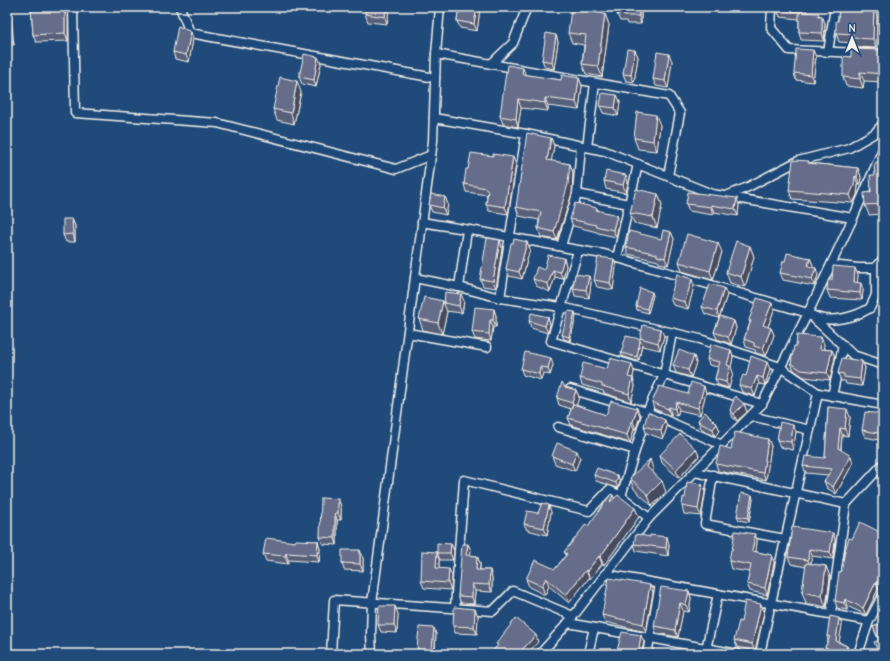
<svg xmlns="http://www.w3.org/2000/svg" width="890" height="661" font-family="'Comic Neue',sans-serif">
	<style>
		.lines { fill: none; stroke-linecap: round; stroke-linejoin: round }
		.minor-casing { stroke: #f4f1e8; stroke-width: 11 }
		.minor { stroke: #1f4a7a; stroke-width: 8 }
		.wall { fill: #585e78; stroke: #f4f1e8 }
		.shaded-wall { fill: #474c61; stroke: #f4f1e8 }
		.building { fill: #666d8b; stroke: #f4f1e8 }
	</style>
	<rect width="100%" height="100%" fill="#1f4a7a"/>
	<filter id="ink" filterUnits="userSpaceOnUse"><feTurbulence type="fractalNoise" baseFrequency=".025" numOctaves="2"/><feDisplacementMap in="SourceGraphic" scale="8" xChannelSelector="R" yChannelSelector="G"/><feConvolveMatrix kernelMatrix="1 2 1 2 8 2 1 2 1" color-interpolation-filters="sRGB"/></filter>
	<g filter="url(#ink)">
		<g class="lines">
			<defs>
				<g id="minor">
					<polyline points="73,7 75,113 217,123 396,169 431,155"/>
					<polyline points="180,7 190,33 435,78"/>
					<polyline points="772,7 771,28 789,50 883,54"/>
					<polyline points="828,52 835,7"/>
					<polyline points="436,54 669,96 680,113 668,176"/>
					<polyline points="491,64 513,43 527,7"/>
					<polyline points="434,118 526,134 605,151 712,194 853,218"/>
					<polyline points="587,147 595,83"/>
					<polyline points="577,194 629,204"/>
					<polyline points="726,196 748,187 798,161 849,148 875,133 883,124"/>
					<path d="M 422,222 C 457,228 491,233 525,240 C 552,244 577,251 604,254 L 808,313 L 853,355 L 883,365"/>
					<polyline points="561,246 577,194 581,146"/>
					<polyline points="578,251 551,341 762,404"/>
					<polyline points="617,258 638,164"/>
					<polyline points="831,265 858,268 876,268"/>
					<polyline points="415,278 459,287 500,298 561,307 700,339 780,367 818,393 771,603 760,654"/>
					<polyline points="459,287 467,230"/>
					<polyline points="500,298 526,134"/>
					<path d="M 814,316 C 831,324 855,317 870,308 L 876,295 L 876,268 L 878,264 L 883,260"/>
					<polyline points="408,333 487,347"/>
					<polyline points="570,389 647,412 722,445"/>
					<polyline points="818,393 883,405"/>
					<polyline points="832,396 843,345"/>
					<polyline points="751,416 810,430"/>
					<polyline points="558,427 635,450"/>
					<polyline points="695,472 846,504 831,613"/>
					<polyline points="713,475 705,524 785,539"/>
					<polyline points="846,504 883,464"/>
					<polyline points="649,518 621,496 647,412 664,375 672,333"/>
					<polyline points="605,574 869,621"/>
					<polyline points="455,608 464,480 589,511 609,490 621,496"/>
					<polyline points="568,623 738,654"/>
					<polyline points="331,654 334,600 493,611 513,591 573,616"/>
					<polyline points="372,654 371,634 372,603 433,141 436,54 440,7"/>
					<polyline points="540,654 568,623 649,518 762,404 808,313 853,218 883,149"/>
					<polyline points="588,654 594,628"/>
					<polyline points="647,654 660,584"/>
					<polyline points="705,654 718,594"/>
					<polyline points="858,654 869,621 883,595"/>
				</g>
			</defs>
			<use href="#minor" class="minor-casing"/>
			<use href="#minor" class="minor"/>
		</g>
		<g class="wall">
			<polygon points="7,7 14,45 7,45"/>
			<polygon points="31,7 68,7 68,41 36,42 33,35"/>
			<polygon points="366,7 388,7 389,10 387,24 368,22 365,14"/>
			<polygon points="459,7 479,7 480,9 477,31 460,28 457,21"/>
			<polygon points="641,7 641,24 627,24 626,21 620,21 617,14"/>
			<polygon points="878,7 883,7 883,13 880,13"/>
			<polygon points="777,10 806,12 822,16 825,23 824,41 801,40 799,32 799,19 780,17"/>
			<polygon points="605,14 609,25 602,77 586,74 582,64 584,45 572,43 568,33"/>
			<polygon points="877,16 876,48 856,47 854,43 839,42 836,33"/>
			<polygon points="556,35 558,42 554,69 545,67 542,60"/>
			<polygon points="193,39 189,62 175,59 173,52"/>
			<polygon points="635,50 638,57 634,82 626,81 623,74"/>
			<polygon points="883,50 883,82 864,81 863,88 846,86 843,77 851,57"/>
			<polygon points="816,57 813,82 796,80 794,73"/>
			<polygon points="672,61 668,88 656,86 653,79"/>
			<polygon points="321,64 316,87 302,84 299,77"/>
			<polygon points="526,75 561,80 579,78 582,86 579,110 548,106 548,111 521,108 518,127 503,124 500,116"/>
			<polygon points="301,92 294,124 277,120 273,109"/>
			<polygon points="617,95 620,102 618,116 603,113 600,106"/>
			<polygon points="660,125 657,151 638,149 634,138"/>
			<polygon points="551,138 554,146 551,161 570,164 573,173 572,193 557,240 541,237 538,228 539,220 519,216 516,207"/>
			<polygon points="883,147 883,214 869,215 865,205 871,192 875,175 881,162"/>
			<polygon points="809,163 858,168 861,177 860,185 858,185 857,195 853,203 792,199 789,190"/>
			<polygon points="516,164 508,214 489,211 486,204 487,195 466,192 464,184 468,169"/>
			<polygon points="604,181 628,182 626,193 606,189"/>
			<polygon points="658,194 662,205 657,228 634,223 630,213"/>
			<polygon points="445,197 448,204 446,215 432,212 429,205"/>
			<polygon points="686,204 739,205 738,216 714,212 713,215 689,211"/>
			<polygon points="597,208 598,210 619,222 616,237 598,233 597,232 573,226 570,219"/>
			<polygon points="72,219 75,226 75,242 66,242 63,235"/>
			<polygon points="671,232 674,239 668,265 659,263 658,261 628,254 626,247 661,239"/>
			<polygon points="500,240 502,248 496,288 483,286 480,279"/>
			<polygon points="527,242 530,249 522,279 509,276 506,269 513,243"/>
			<polygon points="750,246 754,257 745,287 730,283 726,272"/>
			<polygon points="722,252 713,280 682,271 679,262"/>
			<polygon points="564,258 566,266 563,279 555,277 550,292 536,286 533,279 544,270"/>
			<polygon points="810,258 813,265 812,267 818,275 814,286 783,280 780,273 785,261"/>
			<polygon points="614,259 616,266 613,290 597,287 594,280"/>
			<polygon points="858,275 857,282 863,290 862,300 830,298 827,290 832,280"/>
			<polygon points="591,283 589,298 575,296 573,288"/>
			<polygon points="694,286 688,309 673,305 670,298"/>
			<polygon points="724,288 727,295 720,316 734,321 736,328 731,344 717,339 714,332 719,318 705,314 702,307"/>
			<polygon points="653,295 648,313 637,310 636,306"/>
			<polygon points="443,301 444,303 464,301 462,313 446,311 447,312 442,334 423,330 419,319"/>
			<polygon points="494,309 496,316 496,327 493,327 491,341 475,339 472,332"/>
			<polygon points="774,310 768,327 771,328 774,335 766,356 756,353 755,350 746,347 744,339 750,323 749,320"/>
			<polygon points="575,312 576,316 570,341 564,339 562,335"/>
			<polygon points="548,317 550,324 548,333 531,328 529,321"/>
			<polygon points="664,336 660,350 642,346 642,344 639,360 637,359 637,361 622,356 621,353 640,339 640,338"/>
			<polygon points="824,344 823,349 832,350 835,357 830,380 804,377 794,370 791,363"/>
			<polygon points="731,350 733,357 731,367 733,373 729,388 718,385 715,379 718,367 709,365 707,359"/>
			<polygon points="694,356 696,363 691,377 676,373 673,365"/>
			<polygon points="862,361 865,368 862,386 846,384 845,381 841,381 838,373"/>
			<polygon points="553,365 550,375 543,373 541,380 523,375 521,369"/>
			<polygon points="607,369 634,372 633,378 635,386 631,402 604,393 603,391 582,385 580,378"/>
			<polygon points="770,369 765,385 759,384 755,396 742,392 739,385 746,376"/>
			<polygon points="565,387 576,390 579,397 576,406 606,415 637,408 640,416 636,429 634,429 630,443 571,425 568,418 571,409 559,405 557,398"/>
			<polygon points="706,393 700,415 679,410 677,416 671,414 671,416 654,409 652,402 688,394"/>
			<polygon points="744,404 747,412 737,421 733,418 730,410"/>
			<polygon points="828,407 850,417 848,436 842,435 841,450 853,463 836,494 827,488 824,481 828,475 806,473 803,466 825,458"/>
			<polygon points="883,414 883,441 865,437 862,430"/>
			<polygon points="665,420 667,427 663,439 646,433 644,426"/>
			<polygon points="698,420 717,424 720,431 715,436 705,431 700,427"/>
			<polygon points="796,432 793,450 780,447 777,440"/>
			<polygon points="768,439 771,446 766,480 718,471 716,464"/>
			<polygon points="696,449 699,456 679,478 662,463 660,455"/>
			<polygon points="552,456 580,458 575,471 555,464"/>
			<polygon points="653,469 653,472 666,492 652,506 634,489 630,478"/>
			<polygon points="594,475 618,476 620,482 618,488 596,481"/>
			<polygon points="705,492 701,516 684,514 682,506 685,498"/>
			<polygon points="614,498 635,508 639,517 604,565 602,564 590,579 589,578 569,603 549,586 545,595 529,587 526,579 555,569 566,555 564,552"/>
			<polygon points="338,499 341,506 341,520 337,520 337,545 323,544 320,537"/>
			<polygon points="753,499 749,522 739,520 737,516"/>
			<polygon points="551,512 547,535 527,530 524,524 538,513"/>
			<polygon points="883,531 883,583 879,590 878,589 866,615 847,606 847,610 837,608 835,601 841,572 852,539 882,533"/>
			<polygon points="833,533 835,540 833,559 812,556 811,564 826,566 830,577 826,607 806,603 802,592 806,567 791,564 788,557"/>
			<polygon points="755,534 757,541 756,552 772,555 774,563 767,595 750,591 747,584 750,572 731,569 729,561 732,550"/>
			<polygon points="318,541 320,549 319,562 288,560 288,564 266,561 263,554 295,542"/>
			<polygon points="451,544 454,551 453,560 440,560 437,553"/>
			<polygon points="468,544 471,551 470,555 477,556 480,563 480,570 490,570 492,578 492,592 475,591 474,604 461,603 458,596"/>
			<polygon points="634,544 669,544 668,556 636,551"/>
			<polygon points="363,558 363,571 344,570 342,563"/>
			<polygon points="439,559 439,568 452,576 451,590 424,588 421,581"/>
			<polygon points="650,585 653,592 646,632 605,622 602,615"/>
			<polygon points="689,591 691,598 689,612 683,611 678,637 656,633 654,626"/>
			<polygon points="475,609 478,616 477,634 455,633 453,626"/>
			<polygon points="764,612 755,651 737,647 734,640"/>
			<polygon points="398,614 397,633 381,632 378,625"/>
			<polygon points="839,618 842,625 839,642 847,646 850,653 849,654 828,654 825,647 828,641 827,636"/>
			<polygon points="883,623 883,654 879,654 879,641 873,627"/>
			<polygon points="436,634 435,651 445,652 446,654 419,654 417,649"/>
		</g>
		<g class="shaded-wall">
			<polygon points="8,7 10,7 14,45 11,38"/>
			<polygon points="65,7 68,7 68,41 65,33"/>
			<polygon points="386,7 388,7 389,10 387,24 385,17"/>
			<polygon points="477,7 479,7 480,9 477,31 474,24"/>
			<polygon points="638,7 641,7 641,24 639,16"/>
			<polygon points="803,7 806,7 806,20 803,12"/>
			<polygon points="874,7 877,16 876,48 873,39"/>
			<polygon points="605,14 609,25 602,77 598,66"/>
			<polygon points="822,16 825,23 824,41 822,33"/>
			<polygon points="191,32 193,39 189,62 186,55"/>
			<polygon points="556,35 558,42 554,69 552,62"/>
			<polygon points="635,50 638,57 634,82 631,75"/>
			<polygon points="813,50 816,57 813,82 811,75"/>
			<polygon points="669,54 672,61 668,88 665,81"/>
			<polygon points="318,57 321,64 316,87 314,80"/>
			<polygon points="523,68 526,76 522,74"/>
			<polygon points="860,72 864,81 863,88 860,79"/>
			<polygon points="579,78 582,86 579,110 576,102"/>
			<polygon points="297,81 301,92 294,124 291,113"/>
			<polygon points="617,95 620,102 618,116 615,108"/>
			<polygon points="545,98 548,106 548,111 545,103"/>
			<polygon points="518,99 521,108 518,127 516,119"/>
			<polygon points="656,115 660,125 657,151 653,141"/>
			<polygon points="551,138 554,146 550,168 547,160"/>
			<polygon points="513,157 516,164 508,214 505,207"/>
			<polygon points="570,164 573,173 572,193 557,240 554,232"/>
			<polygon points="858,168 861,177 860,185 857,177"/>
			<polygon points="626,175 628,182 626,193 623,185"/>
			<polygon points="855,176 858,185 857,195 853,203 850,195"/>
			<polygon points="658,194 662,205 657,228 653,217"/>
			<polygon points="445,197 448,204 446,215 443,208"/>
			<polygon points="737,198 739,205 738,216 735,209"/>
			<polygon points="711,205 714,212 713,215 711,207"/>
			<polygon points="617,215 619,222 616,237 613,230"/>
			<polygon points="72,219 75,226 75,242 73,234"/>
			<polygon points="671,232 674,239 668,265 665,258"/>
			<polygon points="500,240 502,248 496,288 493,281"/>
			<polygon points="527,242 530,249 522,279 519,272"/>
			<polygon points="718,243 722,252 713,280 710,271"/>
			<polygon points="750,246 754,257 745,287 741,277"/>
			<polygon points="564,258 566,266 563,279 560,272"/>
			<polygon points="810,258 813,265 811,273 808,266"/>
			<polygon points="614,259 616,266 613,290 610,283"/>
			<polygon points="816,268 818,275 814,286 812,279"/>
			<polygon points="855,268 858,275 857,289 854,282"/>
			<polygon points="553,270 555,277 550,292 548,284"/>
			<polygon points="589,276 591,283 589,298 586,290"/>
			<polygon points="692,279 694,286 688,309 685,302"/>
			<polygon points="861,283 863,290 862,300 860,293"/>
			<polygon points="724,288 727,295 719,318 717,311"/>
			<polygon points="652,292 653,295 648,313 647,309"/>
			<polygon points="461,294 464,301 462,313 459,306"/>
			<polygon points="443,301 447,312 442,334 438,323"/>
			<polygon points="772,303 774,310 766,332 763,325"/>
			<polygon points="494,309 496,316 496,327 493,320"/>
			<polygon points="575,312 576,316 570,341 569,337"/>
			<polygon points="548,317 550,324 548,333 545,326"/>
			<polygon points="490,320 493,327 491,341 489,334"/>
			<polygon points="734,321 736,328 731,344 728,337"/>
			<polygon points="771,328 774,335 766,356 763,349"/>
			<polygon points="661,329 664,336 660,350 658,343"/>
			<polygon points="821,337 824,344 823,356 820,349"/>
			<polygon points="640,341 642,344 639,360 637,356"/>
			<polygon points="731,350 733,357 731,367 733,373 729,388 726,382 727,365"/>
			<polygon points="832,350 835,357 830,380 827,373"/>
			<polygon points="694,356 696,363 691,377 688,370"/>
			<polygon points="551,358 553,365 550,375 548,368"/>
			<polygon points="862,361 865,368 862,386 860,379"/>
			<polygon points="767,362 770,369 765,385 763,378"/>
			<polygon points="632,364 634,372 631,385 628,377"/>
			<polygon points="540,367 543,373 541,380 539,374"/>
			<polygon points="757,376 759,384 755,396 752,389"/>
			<polygon points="633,378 635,386 631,402 629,394"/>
			<polygon points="704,386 706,393 700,415 698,408"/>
			<polygon points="576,390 579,397 575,410 572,403"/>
			<polygon points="676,402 679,410 677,416 675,409"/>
			<polygon points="744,404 747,412 737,421 734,414"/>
			<polygon points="669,407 671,414 671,416 668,409"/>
			<polygon points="637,408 640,416 636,429 633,422"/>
			<polygon points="847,409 850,417 848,436 845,429"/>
			<polygon points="665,420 667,427 663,439 661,431"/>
			<polygon points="631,422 634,429 630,443 627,435"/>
			<polygon points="717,424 720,431 715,436 713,429"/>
			<polygon points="793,425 796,432 793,450 791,442"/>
			<polygon points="840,428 842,435 840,455 838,448"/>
			<polygon points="768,439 771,446 766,480 763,473"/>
			<polygon points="696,449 699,456 679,478 676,470"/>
			<polygon points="577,451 580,458 575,471 572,464"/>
			<polygon points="851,456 853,463 836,494 833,487"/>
			<polygon points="650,459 653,469 651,478 647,467"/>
			<polygon points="618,476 620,482 618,488 616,483"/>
			<polygon points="662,481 666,492 652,506 648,495"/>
			<polygon points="702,484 705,492 701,516 698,509"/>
			<polygon points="613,495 616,503 610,502"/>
			<polygon points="752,495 753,499 749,522 748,518"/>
			<polygon points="338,499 341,506 341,520 338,513"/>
			<polygon points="549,505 551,512 547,535 544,528"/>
			<polygon points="635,508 639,517 604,565 600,557"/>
			<polygon points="335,513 337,520 337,545 335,538"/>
			<polygon points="833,533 835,540 833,559 830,552"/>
			<polygon points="755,534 757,541 755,559 752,551"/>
			<polygon points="667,537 669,544 668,556 666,548"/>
			<polygon points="318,541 320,549 319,562 317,555"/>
			<polygon points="451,544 454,551 453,560 450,553"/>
			<polygon points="468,544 471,551 468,562 466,555"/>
			<polygon points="809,549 812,556 810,567 808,560"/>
			<polygon points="360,550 363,558 363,571 360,564"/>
			<polygon points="437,552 439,559 439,575 436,568"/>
			<polygon points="286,553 288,560 288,564 285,556"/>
			<polygon points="772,555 774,563 767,595 765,588"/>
			<polygon points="477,556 480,563 479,577 476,570"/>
			<polygon points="599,556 602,564 590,579 587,571"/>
			<polygon points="826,566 830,577 826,607 822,596"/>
			<polygon points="449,569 452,576 451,590 448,583"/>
			<polygon points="490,570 492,578 492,592 489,585"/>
			<polygon points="586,570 589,578 569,603 566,595"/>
			<polygon points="883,570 883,583 879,590 877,582"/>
			<polygon points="546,578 549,586 545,595 542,586"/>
			<polygon points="876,582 878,589 866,615 863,608"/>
			<polygon points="472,584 475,591 474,604 472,597"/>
			<polygon points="650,585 653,592 646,632 643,624"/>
			<polygon points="689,591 691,598 689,612 686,605"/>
			<polygon points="845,599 847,606 847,610 844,603"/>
			<polygon points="680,603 683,611 678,637 675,630"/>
			<polygon points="761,604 764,612 755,651 752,644"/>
			<polygon points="395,606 398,614 397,633 394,625"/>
			<polygon points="475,609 478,616 477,634 474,627"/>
			<polygon points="839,618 842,625 838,648 836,641"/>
			<polygon points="434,628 436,634 434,654 432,650"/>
			<polygon points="536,635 538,642 527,654 518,654"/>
			<polygon points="641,635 644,642 641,654 638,654"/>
			<polygon points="847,646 850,653 849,654 844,654"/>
		</g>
		<g class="building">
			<polygon points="7,7 8,7 11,38 7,38"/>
			<polygon points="31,7 65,7 65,33 33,35"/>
			<polygon points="366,7 386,7 385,17 365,14"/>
			<polygon points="459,7 477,7 474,24 457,21"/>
			<polygon points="617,7 638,7 639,16 624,16 624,14 617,14"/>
			<polygon points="777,7 803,7 803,12 819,13 818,16 822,16 822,33 799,32 799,12 801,12 777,10"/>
			<polygon points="839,7 874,7 873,39 852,38 853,34 836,33 836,21 838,21"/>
			<polygon points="571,9 605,14 598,66 582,64 586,35 568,33"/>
			<polygon points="178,26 191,32 186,55 173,52"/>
			<polygon points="546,33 556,35 552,62 542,60"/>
			<polygon points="627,49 635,50 631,75 623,74"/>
			<polygon points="796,49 813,50 811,75 794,73"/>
			<polygon points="851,49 883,50 883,74 860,72 860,79 843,77 843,56 851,57"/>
			<polygon points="657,52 669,54 665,81 653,79"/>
			<polygon points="304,54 318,57 314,80 299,77"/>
			<polygon points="508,65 523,68 522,74 561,80 562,75 579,78 576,102 545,98 545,103 518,99 516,119 500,116 506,72 507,72"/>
			<polygon points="280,77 297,81 291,113 273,109"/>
			<polygon points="602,93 617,95 615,108 600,106"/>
			<polygon points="637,112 656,115 653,141 634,138"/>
			<polygon points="527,133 551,138 547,160 570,164 568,184 554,232 538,228 541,212 516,207"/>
			<polygon points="882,147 883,147 883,204 865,205 864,193 871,192 870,175 875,175 874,166 876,162 881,162 880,152"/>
			<polygon points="471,153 493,156 493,154 513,157 505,207 486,204 488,190 486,190 486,188 464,184 466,169 468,169"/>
			<polygon points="793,160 809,161 808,163 858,168 857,177 855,176 854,186 850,195 789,190"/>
			<polygon points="606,171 626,175 623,185 604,181"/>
			<polygon points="636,189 658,194 653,217 630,213"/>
			<polygon points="688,192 737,198 735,209 711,205 711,207 686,204"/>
			<polygon points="431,194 445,197 443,208 429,205"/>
			<polygon points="575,203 597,208 596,210 617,215 613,230 595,226 596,225 570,219"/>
			<polygon points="63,219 72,219 73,234 63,235"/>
			<polygon points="663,230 671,232 665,258 657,256 657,254 626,247 629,231 661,239"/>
			<polygon points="687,234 718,243 710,271 679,262"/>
			<polygon points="487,238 500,240 493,281 480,279"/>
			<polygon points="514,239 527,242 519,272 506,269 511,243 513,243"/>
			<polygon points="736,241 750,246 741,277 726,272"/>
			<polygon points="787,253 810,258 808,266 816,268 812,279 780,273 783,261 785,261"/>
			<polygon points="548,255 564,258 560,272 553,270 548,284 533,279 537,267 544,270"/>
			<polygon points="598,257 614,259 610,283 594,280"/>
			<polygon points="833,266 855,268 854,282 861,283 860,293 827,290 828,280 832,280"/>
			<polygon points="575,274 589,276 586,290 573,288"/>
			<polygon points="677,274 692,279 685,302 670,298"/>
			<polygon points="710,284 724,288 717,311 702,307"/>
			<polygon points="640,288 652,292 647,309 636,306"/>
			<polygon points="445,292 461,294 459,306 444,303"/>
			<polygon points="424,297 443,301 438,323 419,319"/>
			<polygon points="757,298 772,303 763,325 771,328 763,349 754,346 754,343 744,339 751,321 749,320"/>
			<polygon points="475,307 494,309 493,320 490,320 489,334 472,332"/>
			<polygon points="568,311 575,312 569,337 562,335"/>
			<polygon points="531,313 548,317 545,326 529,321"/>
			<polygon points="720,316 734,321 728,337 714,332"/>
			<polygon points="643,325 661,329 658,343 640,338"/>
			<polygon points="797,335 821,337 820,349 832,350 827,373 801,370 791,363 794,346 796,346"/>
			<polygon points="626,336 640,339 640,341 637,356 636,356 636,357 621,353"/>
			<polygon points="711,344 731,350 727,365 730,366 726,382 715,379 720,362 707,359"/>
			<polygon points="679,350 694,356 688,370 673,365"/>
			<polygon points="525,352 551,358 548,368 540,367 539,374 521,369"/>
			<polygon points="751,356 767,362 763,378 757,376 752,389 739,385 743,375 746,376"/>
			<polygon points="610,358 632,364 628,377 633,378 629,394 602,386 602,384 580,378 583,363 607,369"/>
			<polygon points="842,358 862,361 860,379 844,377 844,374 838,373"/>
			<polygon points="562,382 565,387 576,390 572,403 557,398"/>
			<polygon points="691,382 704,386 698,408 676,402 675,409 669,407 668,409 652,402 659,386 688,394"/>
			<polygon points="735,396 744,404 734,414 730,410"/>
			<polygon points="611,401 637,408 633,422 631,422 627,435 568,418 573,404 606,415"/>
			<polygon points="828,407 847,409 845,429 840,428 838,448 851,456 833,487 824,481 832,469 803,466 805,456 825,458"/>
			<polygon points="648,412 665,420 661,431 644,426"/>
			<polygon points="705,412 717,424 713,429 702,424 698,420"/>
			<polygon points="865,412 883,414 883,434 862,430"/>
			<polygon points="780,422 793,425 791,442 777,440"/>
			<polygon points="735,432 768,439 763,473 716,464 720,446 731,449"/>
			<polygon points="680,434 696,449 676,470 660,455"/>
			<polygon points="557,443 577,451 572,464 552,456"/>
			<polygon points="650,459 647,467 662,481 648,495 630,478"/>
			<polygon points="597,468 618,476 616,483 594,475"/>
			<polygon points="687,482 702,484 698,509 682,506 683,497 685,498"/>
			<polygon points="741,493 752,495 748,518 737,516"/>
			<polygon points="611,494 613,495 610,502 618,495 635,508 600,557 599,556 587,571 586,570 566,595 546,578 542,586 526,579 535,560 555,569 567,554 564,552 576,537 586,524 588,526"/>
			<polygon points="321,498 338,499 338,513 335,513 335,538 320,537"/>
			<polygon points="542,503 549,505 544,528 524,524 527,511 538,513"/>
			<polygon points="860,522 882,533 883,531 883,570 877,582 876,582 863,608 845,599 844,603 835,601 839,572 841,572 845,550 849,538 852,539"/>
			<polygon points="792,527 833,533 830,552 809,549 808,560 788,557"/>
			<polygon points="735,531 755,534 752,551 772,555 765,588 747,584 751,565 729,561 731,550 732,550"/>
			<polygon points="636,534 650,537 650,535 667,537 666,548 634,544"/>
			<polygon points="266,538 295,542 296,540 318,541 317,555 286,553 285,556 263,554"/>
			<polygon points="437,543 451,544 450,553 437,553"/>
			<polygon points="462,544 468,544 466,555 477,556 476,570 490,570 489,585 472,584 472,597 458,596"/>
			<polygon points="342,550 360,550 360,564 342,563"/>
			<polygon points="422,551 437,552 436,568 449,569 448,583 421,581"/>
			<polygon points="806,563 826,566 822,596 802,592"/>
			<polygon points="609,578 650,585 643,624 602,615"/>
			<polygon points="661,587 689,591 686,605 680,603 675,630 654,626"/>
			<polygon points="745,601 761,604 752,644 734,640 739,621 741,622"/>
			<polygon points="379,606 395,606 394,625 378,625"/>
			<polygon points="454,607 475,609 474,627 453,626"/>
			<polygon points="830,616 839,618 836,641 847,646 844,654 840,654 825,647 830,637 827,636"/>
			<polygon points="516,618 536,635 518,654 490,654 498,645 496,644"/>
			<polygon points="883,623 883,637 879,639 873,627"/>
			<polygon points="419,627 434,628 432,650 417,649"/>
			<polygon points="622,632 641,635 638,654 616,654"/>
			<polygon points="883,639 883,652 879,654 874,642"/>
			<polygon points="432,651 445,652 445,654 431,654"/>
		</g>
	</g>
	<rect width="890" height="661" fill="none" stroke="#1f4a7a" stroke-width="24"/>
	<rect x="12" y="12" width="866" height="637" fill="none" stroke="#f4f1e8" stroke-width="1.5" filter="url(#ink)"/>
	<g transform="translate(852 38)" stroke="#1f4a7a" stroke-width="3" paint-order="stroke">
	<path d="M0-3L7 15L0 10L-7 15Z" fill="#f4f1e8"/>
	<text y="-6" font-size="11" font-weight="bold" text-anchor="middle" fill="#f4f1e8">N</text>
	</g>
</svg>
